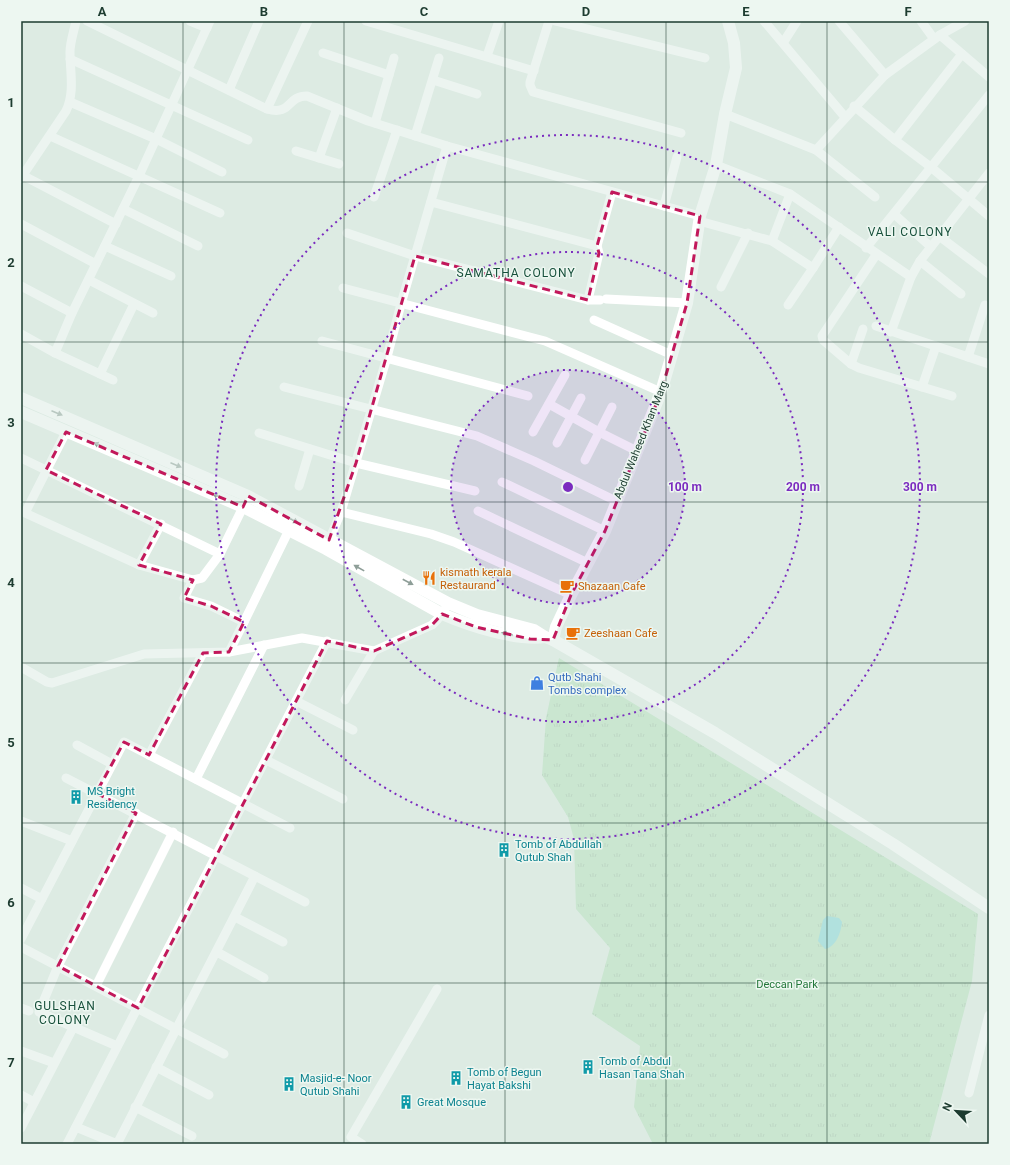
<svg xmlns="http://www.w3.org/2000/svg" width="1010" height="1165" font-family="Roboto,sans-serif">
	<style>
		.grass { fill: url(#grass-tufts) }
		.water { fill: #7dd4d7 }
		.lines { fill: none; stroke-linecap: round; stroke-linejoin: round }
		.minor { stroke: #fff; stroke-width: 9 }
		.tertiary { stroke: #fff; stroke-width: 12 }
		.oneway { fill: #8e9e98 }
		.marked { fill: none; stroke: #c2185b; stroke-width: 3; stroke-dasharray: 8 5; stroke-linejoin: round }
		.grid { fill: none; stroke: #1d3c30; stroke-width: 1; stroke-opacity: 0.55 }
		.ring { fill: none; stroke: #7b2cbf; stroke-width: 2; stroke-dasharray: 2 4 }
		.labels { text-anchor: middle; dominant-baseline: central; stroke-width: 3; stroke-linejoin: round; paint-order: stroke }
		.street-label { font-size: 11px; fill: #1d3c30; stroke: #edf7f1 }
		.food-label { font-size: 11px; fill: #c56008; stroke: #edf7f1; text-anchor: start }
		.shop-label { font-size: 11px; fill: #366cbe; stroke: #edf7f1; text-anchor: start }
		.culture-label { font-size: 11px; fill: #0d838f; stroke: #edf7f1; text-anchor: start }
		.park-label { font-size: 11px; fill: #23773a; stroke: #edf7f1 }
		.neighbourhood-label { font-size: 12px; letter-spacing: 1px; fill: #17503b; stroke: #edf7f1 }
		.centre { fill: #7b2cbf; stroke: #edf7f1; stroke-width: 2 }
		.ring-label { font-size: 12px; text-anchor: middle; font-weight: bold; fill: #7b2cbf; stroke: #edf7f1; stroke-width: 3; stroke-linejoin: round; paint-order: stroke }
		.neatline { fill: none; stroke: #1d3c30; stroke-width: 1.5 }
		.grid-label { font-size: 13px; text-anchor: middle; font-weight: bold; fill: #1d3c30 }
	</style>
	<defs>
		<pattern id="grass-tufts" width="24" height="20" patternUnits="userSpaceOnUse"><rect width="24" height="20" fill="#b3dfb9"/><path d="M3 7l-1-3M5 7V3M7 7l1-3M15 17l-1-3M17 17v-4M19 17l1-3" fill="none" stroke="#9ac09f"/></pattern>
	</defs>
	<rect width="100%" height="100%" fill="#ddebe3"/>
	<polygon class="grass" points="559,658 978,914 972,981 929,1144 653,1144 634,1107 640,1046 592,1014 610,948 576,909 574,839 568,817 542,775 546,718"/>
	<path class="water" d="M 827,916 L 839,918 L 842,922 C 841,932 836,947 825,949 L 818,941 L 823,920 Z"/>
	<g class="lines">
		<g class="minor">
			<path d="M 87,21 L 267,109 C 292,116 286,96 307,96 L 368,121 L 447,146 L 700,216"/>
			<polyline points="190,21 207,28"/>
			<polyline points="366,21 534,71"/>
			<polyline points="549,21 530,82 530,85 533,92 681,133"/>
			<polyline points="555,21 705,58"/>
			<polyline points="764,21 845,117"/>
			<polyline points="839,21 885,75"/>
			<polyline points="921,21 934,39"/>
			<polyline points="940,35 989,77"/>
			<polyline points="783,43 797,21"/>
			<polyline points="323,53 389,75"/>
			<polyline points="487,56 499,21"/>
			<polyline points="70,59 248,140"/>
			<polyline points="433,80 477,94"/>
			<polyline points="229,90 259,21"/>
			<polyline points="70,102 156,139 222,172"/>
			<polyline points="854,106 895,140 932,168 989,216"/>
			<polyline points="267,109 308,21"/>
			<polyline points="725,114 816,150 875,197"/>
			<polyline points="375,123 394,58"/>
			<polyline points="50,136 220,213"/>
			<polyline points="415,136 439,58"/>
			<polyline points="895,140 962,54"/>
			<polyline points="816,150 885,75 940,35 965,21"/>
			<polyline points="296,151 339,164"/>
			<polyline points="319,158 337,108"/>
			<polyline points="716,165 790,194 911,277"/>
			<polyline points="22,175 116,224"/>
			<path d="M 21,178 L 66,111 C 75,92 70,72 70,52 C 70,42 74,31 76,21"/>
			<polyline points="374,197 397,130"/>
			<polyline points="431,202 597,246"/>
			<polyline points="664,206 677,157"/>
			<polyline points="123,209 198,246"/>
			<polyline points="894,214 931,247"/>
			<polyline points="699,221 772,241 813,268"/>
			<polyline points="21,224 96,264"/>
			<polyline points="347,233 415,256 588,300 600,300"/>
			<polyline points="939,236 989,274"/>
			<polyline points="772,241 790,194"/>
			<polyline points="105,246 171,276"/>
			<polyline points="866,248 989,95"/>
			<polyline points="876,255 822,336 823,340 851,364 859,368 952,396"/>
			<polyline points="920,261 961,294"/>
			<polyline points="89,280 153,313"/>
			<polyline points="21,286 72,313"/>
			<polyline points="721,287 748,233"/>
			<polyline points="343,288 545,341 661,392"/>
			<polyline points="606,299 687,303"/>
			<polyline points="588,300 599,253 597,246 612,192"/>
			<polyline points="788,305 813,268 839,227"/>
			<polyline points="594,320 672,355"/>
			<polyline points="876,326 989,364"/>
			<polyline points="891,332 911,277 920,261 989,173"/>
			<polyline points="21,334 55,353 113,380"/>
			<polyline points="322,341 528,396"/>
			<polyline points="55,353 72,313 139,176 210,21"/>
			<polyline points="968,357 985,305"/>
			<polyline points="851,364 863,329"/>
			<polyline points="100,374 134,304"/>
			<polyline points="284,387 477,436 534,461 616,501"/>
			<polyline points="922,387 936,346"/>
			<polyline points="549,404 599,432 637,451"/>
			<polyline points="66,432 25,513 139,565"/>
			<polyline points="533,432 565,375"/>
			<polyline points="259,433 356,463 475,491"/>
			<polyline points="557,443 581,398"/>
			<polyline points="21,458 220,554"/>
			<polyline points="585,460 612,407"/>
			<polyline points="502,482 605,531"/>
			<polyline points="299,486 310,449"/>
			<polyline points="478,511 588,563"/>
			<polyline points="341,512 431,534 454,542 571,595"/>
			<polyline points="161,524 139,565 193,580 202,578 220,554 245,503"/>
			<polyline points="327,545 341,512 387,357 401,304 447,146"/>
			<polyline points="193,580 184,598 211,606 244,622 229,652"/>
			<polyline points="244,622 289,530"/>
			<polyline points="21,667 47,682 52,683 144,654 229,652 302,638 374,651 432,625 437,620 445,609"/>
			<polyline points="345,700 374,651"/>
			<polyline points="296,701 353,730"/>
			<polyline points="77,745 112,764"/>
			<polyline points="149,755 203,653"/>
			<polyline points="266,760 343,799"/>
			<polyline points="66,778 305,902"/>
			<polyline points="196,779 264,645"/>
			<polyline points="21,821 72,841"/>
			<polyline points="21,888 42,899"/>
			<polyline points="235,917 283,942"/>
			<polyline points="21,939 124,742 290,828"/>
			<polyline points="21,947 224,1054"/>
			<polyline points="217,952 264,978"/>
			<polyline points="96,986 173,832"/>
			<polyline points="21,1008 29,1011"/>
			<polyline points="117,1046 39,1012 58,966 136,813"/>
			<polyline points="21,1051 54,1063"/>
			<polyline points="156,1067 209,1095"/>
			<polyline points="969,1093 989,1015"/>
			<polyline points="21,1095 34,1102"/>
			<polyline points="135,1107 192,1136"/>
			<polyline points="76,1127 117,1144"/>
			<polyline points="21,1128 74,1026"/>
			<polyline points="67,1144 327,641"/>
			<polyline points="117,1144 255,876"/>
			<polyline points="362,1144 351,1137 437,989"/>
		</g>
		<g class="tertiary">
			<polyline points="21,398 248,496 448,603 477,615 534,630 545,637 553,640 715,733 893,844 989,908"/>
			<path d="M 21,412 L 243,507 L 326,549 L 442,614 C 470,626 516,641 545,637"/>
			<polyline points="553,640 556,627 571,595 605,531 661,392 687,303 700,216 716,165 725,114 736,68 734,43 728,21"/>
		</g>
	</g>
	<defs><path id="oneway-solid" d="M-6-.8H1V-3.2L6.5 0L1 3.2V.8H-6Z"/></defs>
	<g class="oneway">
		<use href="#oneway-solid" transform="translate(57 413) rotate(23)"/>
		<use href="#oneway-solid" transform="translate(99 445) rotate(-157)"/>
		<use href="#oneway-solid" transform="translate(176 465) rotate(23)"/>
		<use href="#oneway-solid" transform="translate(218 496) rotate(-156)"/>
		<use href="#oneway-solid" transform="translate(293 520) rotate(28)"/>
		<use href="#oneway-solid" transform="translate(359 568) rotate(-151)"/>
		<use href="#oneway-solid" transform="translate(408 582) rotate(28)"/>
		<use href="#oneway-solid" transform="translate(507 634) rotate(-167)"/>
	</g>
	<path d="M0 0H1010V1165H0ZM 612,192 L 700,216 L 687,303 L 661,392 L 605,531 L 571,595 L 553,640 L 530,639 L 476,627 L 442,614 L 432,625 L 374,651 L 327,641 L 138,1008 L 58,966 L 136,813 L 96,793 L 112,764 L 124,742 L 149,755 L 203,653 L 229,652 L 244,622 L 211,606 L 184,598 L 193,580 L 139,565 L 161,524 L 46,470 L 66,432 L 243,507 L 248,496 L 329,540 L 356,463 L 415,256 L 588,300 L 599,253 L 597,246 Z" fill="#ddebe3" fill-opacity=".55" fill-rule="evenodd"/>
	<path class="marked" d="M 612,192 L 700,216 L 687,303 L 661,392 L 605,531 L 571,595 L 553,640 L 530,639 L 476,627 L 442,614 L 432,625 L 374,651 L 327,641 L 138,1008 L 58,966 L 136,813 L 96,793 L 112,764 L 124,742 L 149,755 L 203,653 L 229,652 L 244,622 L 211,606 L 184,598 L 193,580 L 139,565 L 161,524 L 46,470 L 66,432 L 243,507 L 248,496 L 329,540 L 356,463 L 415,256 L 588,300 L 599,253 L 597,246 Z"/>
	<path class="grid" d="M 183,21 L 183,1144M 344,21 L 344,1144M 505,21 L 505,1144M 666,21 L 666,1144M 827,21 L 827,1144M 21,182 L 989,182M 21,342 L 989,342M 21,502 L 989,502M 21,663 L 989,663M 21,823 L 989,823M 21,983 L 989,983"/>
	<circle cx="568" cy="487" r="117" fill="#7b2cbf" fill-opacity=".12"/>
	<g class="ring">
		<circle cx="568" cy="487" r="117"/>
		<circle cx="568" cy="487" r="235"/>
		<circle cx="568" cy="487" r="352"/>
	</g>
	<defs>
		<symbol id="restaurant-bare" viewBox="-9 -9 18 18"><path d="M-5-6h1v4h1v-4h1v4h1v-4h1v5L-1.5 .5V6h-2V.5L-5-1ZM5-6V6H3V1.5H1.5Q1.5-4 5-6Z" fill="#e8710a" stroke="#edf7f1" stroke-width="2.5" paint-order="stroke"/></symbol>
		<symbol id="cafe-bare" viewBox="-9 -9 18 18"><path d="M-5.5-4.5H6V0H3Q3 3.5 0 3.5H-2.5Q-5.5 3.5-5.5 0ZM3-3.2v2h1.7v-2ZM-6 4.5H4V6H-6Z" fill="#e8710a" stroke="#edf7f1" stroke-width="2.5" paint-order="stroke"/></symbol>
		<symbol id="shop-bare" viewBox="-9 -9 18 18"><path d="M-5-2.5h2.3a2.7 3.5 0 0 1 5.4 0H5L5.5 6h-11ZM-1.5-2.5h3a1.5 2.3 0 0 0-3 0Z" fill="#3f7fe0" stroke="#edf7f1" stroke-width="2.5" paint-order="stroke"/></symbol>
		<symbol id="building-bare" viewBox="-9 -9 18 18"><path d="M-4-6H4V6H1V3H-1V6H-4ZM-2.5-4.3h1.7v1.8h-1.7ZM.8-4.3h1.7v1.8H.8ZM-2.5-1h1.7V.8h-1.7ZM.8-1h1.7V.8H.8Z" fill="#0f9aa8" stroke="#edf7f1" stroke-width="2.5" paint-order="stroke"/></symbol>
	</defs>
	<g fill-rule="evenodd">
		<use href="#restaurant-bare" x="419" y="568" width="20" height="20"/>
		<use href="#cafe-bare" x="557" y="576" width="20" height="20"/>
		<use href="#cafe-bare" x="563" y="623" width="20" height="20"/>
		<use href="#shop-bare" x="527" y="673" width="20" height="20"/>
		<use href="#building-bare" x="66" y="787" width="20" height="20"/>
		<use href="#building-bare" x="494" y="840" width="20" height="20"/>
		<use href="#building-bare" x="578" y="1057" width="20" height="20"/>
		<use href="#building-bare" x="446" y="1068" width="20" height="20"/>
		<use href="#building-bare" x="279" y="1074" width="20" height="20"/>
		<use href="#building-bare" x="396" y="1092" width="20" height="20"/>
	</g>
	<g class="labels">
		<g class="street-label">
			<text transform="translate(641 440) rotate(-68)">Abdul Waheed Khan Marg</text>
		</g>
		<g class="food-label">
			<text x="440" y="572">kismath kerala<tspan x="440" dy="13">Restaurand</tspan></text>
			<text x="578" y="586">Shazaan Cafe</text>
			<text x="584" y="633">Zeeshaan Cafe</text>
		</g>
		<g class="shop-label">
			<text x="548" y="677">Qutb Shahi<tspan x="548" dy="13">Tombs complex</tspan></text>
		</g>
		<g class="culture-label">
			<text x="87" y="791">MS Bright<tspan x="87" dy="13">Residency</tspan></text>
			<text x="515" y="844">Tomb of Abdullah<tspan x="515" dy="13">Qutub Shah</tspan></text>
			<text x="599" y="1061">Tomb of Abdul<tspan x="599" dy="13">Hasan Tana Shah</tspan></text>
			<text x="467" y="1072">Tomb of Begun<tspan x="467" dy="13">Hayat Bakshi</tspan></text>
			<text x="300" y="1078">Masjid-e- Noor<tspan x="300" dy="13">Qutub Shahi</tspan></text>
			<text x="417" y="1102">Great Mosque</text>
		</g>
		<g class="park-label">
			<text x="787" y="984">Deccan Park</text>
		</g>
		<g class="neighbourhood-label">
			<text x="910" y="232">VALI COLONY</text>
			<text x="516" y="273">SAMATHA COLONY</text>
			<text x="65" y="1006">GULSHAN<tspan x="65" dy="14">COLONY</tspan></text>
		</g>
	</g>
	<circle cx="568" cy="487" r="6" class="centre"/>
	<g class="ring-label">
		<text x="685" y="491">100 m</text>
		<text x="803" y="491">200 m</text>
		<text x="920" y="491">300 m</text>
	</g>
	<rect width="1010" height="1165" fill="none" stroke="#edf7f1" stroke-width="44"/>
	<g transform="translate(956 1111) rotate(295)" stroke="#edf7f1" stroke-width="3" paint-order="stroke">
	<path d="M0-3L7 15L0 10L-7 15Z" fill="#1d3c30"/>
	<text y="-6" font-size="11" font-weight="bold" text-anchor="middle" fill="#1d3c30">N</text>
	</g>
	<rect x="22" y="22" width="966" height="1121" class="neatline"/>
	<g class="grid-label">
		<text x="102" y="16">A</text>
		<text x="264" y="16">B</text>
		<text x="424" y="16">C</text>
		<text x="586" y="16">D</text>
		<text x="746" y="16">E</text>
		<text x="908" y="16">F</text>
		<text x="11" y="107">1</text>
		<text x="11" y="267">2</text>
		<text x="11" y="427">3</text>
		<text x="11" y="587">4</text>
		<text x="11" y="747">5</text>
		<text x="11" y="907">6</text>
		<text x="11" y="1067">7</text>
	</g>
</svg>
